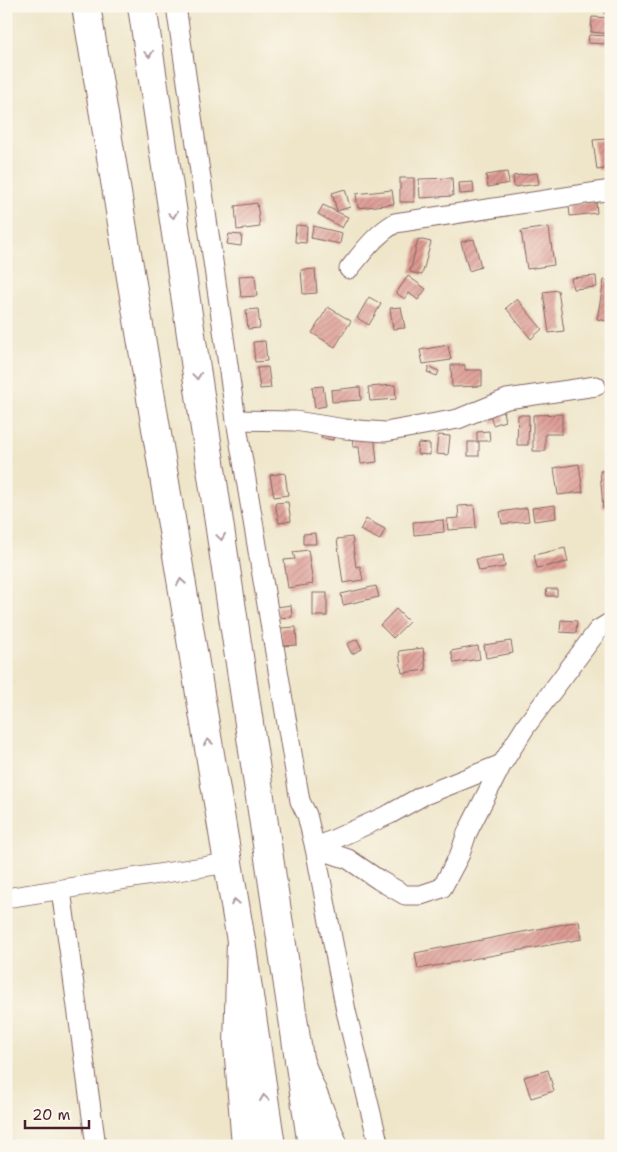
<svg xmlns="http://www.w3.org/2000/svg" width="617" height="1152" font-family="'Shantell Sans',sans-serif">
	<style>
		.building { fill: url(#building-hatch) }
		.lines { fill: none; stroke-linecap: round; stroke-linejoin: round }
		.street-casing { stroke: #846563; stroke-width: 21 }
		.primary-casing { stroke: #846563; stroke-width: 30 }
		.highway-casing { stroke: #846563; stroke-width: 30 }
		.street { stroke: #fff; stroke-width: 19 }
		.primary { stroke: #fff; stroke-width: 28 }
		.highway { stroke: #fff; stroke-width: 28 }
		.oneway { stroke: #ae9aa0 }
	</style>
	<defs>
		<pattern id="building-hatch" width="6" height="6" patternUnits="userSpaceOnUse" patternTransform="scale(1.25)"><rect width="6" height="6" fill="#dd9a92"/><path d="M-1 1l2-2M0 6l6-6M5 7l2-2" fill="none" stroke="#b57d77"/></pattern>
	</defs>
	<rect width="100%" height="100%" fill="#fbf7ec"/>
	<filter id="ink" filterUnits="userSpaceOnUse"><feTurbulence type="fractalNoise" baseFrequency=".02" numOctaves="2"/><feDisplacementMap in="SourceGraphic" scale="10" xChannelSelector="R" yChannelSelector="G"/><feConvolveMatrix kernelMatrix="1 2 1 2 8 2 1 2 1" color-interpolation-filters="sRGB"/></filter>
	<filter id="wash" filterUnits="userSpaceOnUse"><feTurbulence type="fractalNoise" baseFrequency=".0096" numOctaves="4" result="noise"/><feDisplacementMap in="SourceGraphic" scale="20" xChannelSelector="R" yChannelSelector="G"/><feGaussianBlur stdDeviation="1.12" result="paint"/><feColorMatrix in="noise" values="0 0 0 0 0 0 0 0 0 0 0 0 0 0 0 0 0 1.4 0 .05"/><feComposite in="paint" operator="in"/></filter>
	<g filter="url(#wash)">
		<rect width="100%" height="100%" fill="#efe6ca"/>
		<g id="blocks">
			<g class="building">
				<rect x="605" y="6" width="6" height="8"/>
				<polygon points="592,17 611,18 611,34 591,32"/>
				<polygon points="589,35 608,36 607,44 588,43"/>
				<polygon points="607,139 611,168 597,170 593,140"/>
				<polygon points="507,172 509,183 488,187 486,175"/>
				<polygon points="537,173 539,184 514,187 513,176"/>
				<rect x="400" y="178" width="14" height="24"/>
				<polygon points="452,178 453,196 420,198 419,179"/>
				<polygon points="473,182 474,193 460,194 459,183"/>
				<polygon points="345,189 350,207 337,211 332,193"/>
				<polygon points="392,190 394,204 358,208 356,194"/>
				<polygon points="611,201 611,214 608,214 607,202"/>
				<polygon points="596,202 597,213 570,216 569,205"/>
				<polygon points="257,203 260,227 237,230 235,206"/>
				<polygon points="323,205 348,217 342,228 318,214"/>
				<polygon points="296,225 307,226 306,243 295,242"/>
				<polygon points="313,226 342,233 340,244 311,238"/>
				<polygon points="549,227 554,265 527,269 521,231"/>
				<polygon points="229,234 242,235 241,246 227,244"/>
				<polygon points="418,239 431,242 422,275 410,272"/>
				<polygon points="474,239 481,267 469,271 461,242"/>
				<polygon points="315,269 317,293 303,294 301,270"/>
				<polygon points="255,275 257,296 241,297 239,276"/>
				<polygon points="408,276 426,289 418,300 409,293 405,299 396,293"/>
				<polygon points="596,276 597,287 573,289 571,278"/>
				<polygon points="604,280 611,281 611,322 597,319"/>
				<polygon points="558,290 564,331 549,333 543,292"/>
				<polygon points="369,297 381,304 369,325 357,318"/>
				<polygon points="517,299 542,329 531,339 506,308"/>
				<polygon points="328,307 351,321 335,347 312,333"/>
				<polygon points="401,307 405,328 393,329 390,308"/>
				<polygon points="258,309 260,328 248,329 246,310"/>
				<polygon points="265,341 267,361 255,362 253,342"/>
				<polygon points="448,345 451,360 423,364 420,350"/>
				<polygon points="451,365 465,365 465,370 482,370 482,386 452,387"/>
				<polygon points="268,367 271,388 260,389 257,368"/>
				<polygon points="429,367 439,371 437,376 427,372"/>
				<polygon points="395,385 396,399 370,401 368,387"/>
				<polygon points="323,386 326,406 315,408 312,387"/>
				<polygon points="360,387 361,400 332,402 331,390"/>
				<polygon points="503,411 505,421 493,425 490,414"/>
				<polygon points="562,414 562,434 545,434 545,451 533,451 533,415"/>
				<polygon points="518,415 529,415 528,445 517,445"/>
				<polygon points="323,427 334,429 333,440 321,438"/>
				<polygon points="489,431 490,441 477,441 477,432"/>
				<polygon points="374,434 377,462 361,464 359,447 353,447 352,436"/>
				<polygon points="438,435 450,436 448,455 436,454"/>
				<rect x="468" y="442" width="11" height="14"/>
				<polygon points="418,443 430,444 430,455 417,454"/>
				<polygon points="579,464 583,492 558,495 554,468"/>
				<polygon points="611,470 611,507 603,508 600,471"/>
				<polygon points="285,473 288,495 274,497 270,475"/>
				<polygon points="288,502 291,521 279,523 275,503"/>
				<polygon points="474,505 476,528 448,530 447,519 459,518 458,506"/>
				<polygon points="555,505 556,518 534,521 532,508"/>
				<polygon points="527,508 529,521 502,524 500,512"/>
				<polygon points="366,519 385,529 380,540 360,530"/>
				<polygon points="443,520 444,532 414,535 413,522"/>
				<polygon points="315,533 316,544 303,544 303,534"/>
				<polygon points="352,537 356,567 360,566 363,580 343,583 337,539"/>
				<polygon points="565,548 568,562 537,568 534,555"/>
				<polygon points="308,550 313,584 288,588 284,560 295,559 293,552"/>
				<polygon points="503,555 505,567 479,571 476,559"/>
				<polygon points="376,586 379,597 343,605 341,594"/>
				<polygon points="546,589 557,589 557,596 547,596"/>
				<rect x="313" y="593" width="14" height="23"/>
				<polygon points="291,605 292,617 277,618 277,607"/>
				<polygon points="396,609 409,622 393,638 380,625"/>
				<polygon points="561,620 577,621 576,633 560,632"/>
				<polygon points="296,627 297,645 282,646 281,628"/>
				<polygon points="357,639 362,649 352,654 347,644"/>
				<polygon points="511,641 513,653 486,658 484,645"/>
				<polygon points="478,646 480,659 454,663 451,651"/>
				<polygon points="423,648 426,670 402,673 399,651"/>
				<polygon points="579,921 582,939 418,969 415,953"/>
				<polygon points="548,1070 554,1091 531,1098 524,1077"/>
			</g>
		</g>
	</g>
	<g filter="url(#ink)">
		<use href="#blocks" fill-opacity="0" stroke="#846563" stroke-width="1"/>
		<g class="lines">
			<defs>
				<g id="street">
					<polyline points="176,6 236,420 300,801 307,815 315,848 348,859 379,880 405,895 421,895 442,888 460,854 467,833 502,764 526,726 598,630 611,622"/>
					<path d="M 349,269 C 364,251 375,235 395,223 L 611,190"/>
					<polyline points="236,420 295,421 345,429 385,432 458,419 507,399 596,386"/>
					<polyline points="61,890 96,1146"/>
					<polyline points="6,898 228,863"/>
					<polyline points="379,1146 346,1011 315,848 390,814 422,796 502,764"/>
				</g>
				<g id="primary">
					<polyline points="86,6 241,941 271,1146"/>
					<polyline points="142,6 312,1146"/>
				</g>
				<g id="highway">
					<polyline points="241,941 238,1045 246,1146"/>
					<polyline points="299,1060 334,1146"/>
				</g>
			</defs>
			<use href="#street" class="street-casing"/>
			<use href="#primary" class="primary-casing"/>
			<use href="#highway" class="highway-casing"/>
			<use href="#street" class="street"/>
			<use href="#primary" class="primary"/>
			<use href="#highway" class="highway"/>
		</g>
		<defs><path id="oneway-chevron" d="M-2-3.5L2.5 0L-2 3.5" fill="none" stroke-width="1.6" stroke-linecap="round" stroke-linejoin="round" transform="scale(1.25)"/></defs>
		<g class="oneway">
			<use href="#oneway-chevron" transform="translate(149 54) rotate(82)"/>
			<use href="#oneway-chevron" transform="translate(173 215) rotate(82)"/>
			<use href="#oneway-chevron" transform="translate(197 376) rotate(82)"/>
			<use href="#oneway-chevron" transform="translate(221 537) rotate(82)"/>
			<use href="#oneway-chevron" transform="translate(181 582) rotate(-99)"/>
			<use href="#oneway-chevron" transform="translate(208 742) rotate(-99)"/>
			<use href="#oneway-chevron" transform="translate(235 902) rotate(-100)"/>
			<use href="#oneway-chevron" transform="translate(264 1098) rotate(-98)"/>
		</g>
	</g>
	<rect width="617" height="1152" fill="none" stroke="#fbf7ec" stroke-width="25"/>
	<path d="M25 1120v8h64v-8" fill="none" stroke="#4a1f2b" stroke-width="2.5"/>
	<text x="32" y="1120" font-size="15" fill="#4a1f2b" stroke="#fbf7ec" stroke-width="4" paint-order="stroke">20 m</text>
</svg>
